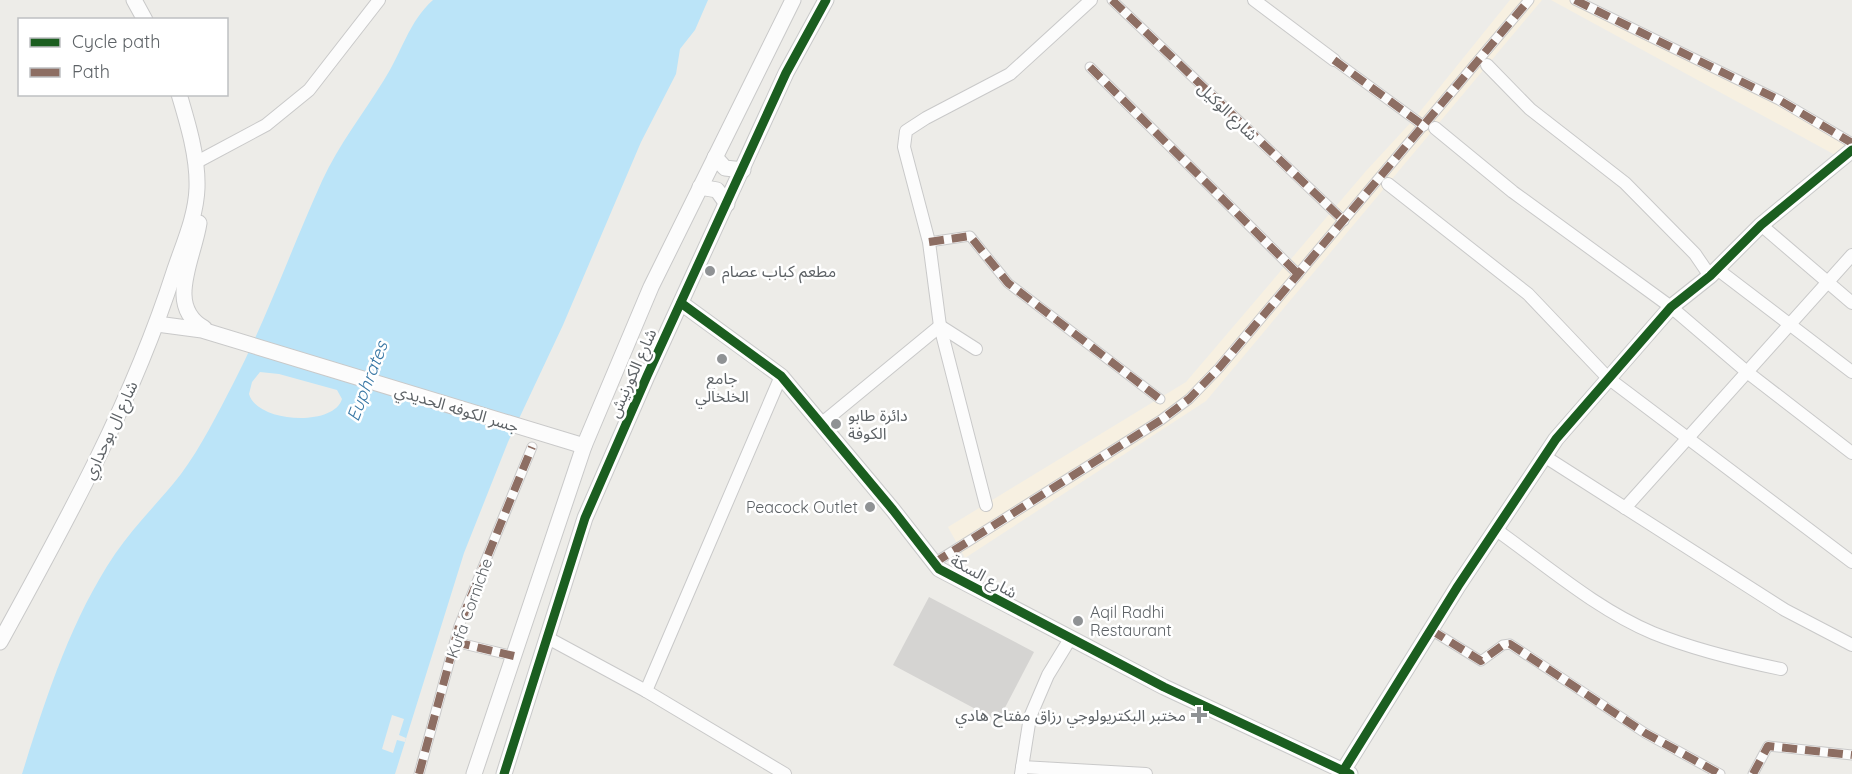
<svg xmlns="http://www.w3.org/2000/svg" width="1852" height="774" font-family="Quicksand,'Noto Sans Arabic',sans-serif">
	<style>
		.commercial { fill: #f7f0e1 }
		.water { fill: #bbe4f8; fill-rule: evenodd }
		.pier { fill: #edece8 }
		.building { fill: #d5d4d2 }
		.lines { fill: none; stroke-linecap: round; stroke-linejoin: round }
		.pedestrian-casing { stroke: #c9c9c9; stroke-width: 11 }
		.minor-casing { stroke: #c9c9c9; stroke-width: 14 }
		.tertiary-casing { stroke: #c9c9c9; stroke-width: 17 }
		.pedestrian { stroke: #fcfcfc; stroke-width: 9 }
		.minor { stroke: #fcfcfc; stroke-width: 12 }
		.tertiary { stroke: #fcfcfc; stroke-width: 15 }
		.quiet { stroke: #8d6e63; stroke-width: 8; stroke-dasharray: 15 8; stroke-linecap: butt }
		.cycleway-casing { stroke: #fff; stroke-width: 13 }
		.cycleway { stroke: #1b5e20; stroke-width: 9 }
		.poi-dot { fill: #8f9294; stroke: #fff; stroke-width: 2 }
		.labels { text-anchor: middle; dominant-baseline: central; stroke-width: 5; stroke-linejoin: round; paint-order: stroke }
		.street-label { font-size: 16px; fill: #5d6266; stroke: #fff }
		.poi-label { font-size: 16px; fill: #5d6266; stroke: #fff; text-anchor: start }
		.water-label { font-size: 18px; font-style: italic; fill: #3877a4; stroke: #fff }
	</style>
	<rect width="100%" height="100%" fill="#edece8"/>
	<g class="commercial">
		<polygon points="1510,0 1542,0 1206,401 965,558 948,527 1186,382 1366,171 1414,119"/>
		<polygon points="1551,0 1584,0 1777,94 1852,137 1852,143 1837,156"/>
	</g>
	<path class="water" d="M 433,0 L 708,0 L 695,30 L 680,49 L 676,74 L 641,142 L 563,325 L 508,442 L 464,553 L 395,774 L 22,774 C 46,698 70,621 115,554 C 135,525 160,501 181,474 C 201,447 218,413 233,384 C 267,318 292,247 322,181 C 339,144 363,114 384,80 C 401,54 409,21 433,0 ZM 260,372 L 279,374 L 337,390 L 342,399 C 334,427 257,423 249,394 L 252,382 Z"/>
	<polygon class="pier" points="392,715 404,719 399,735 406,738 405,742 397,740 393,753 382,749"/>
	<polygon class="building" points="929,597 1034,652 998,721 893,665"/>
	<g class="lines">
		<defs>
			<g id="pedestrian">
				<polyline points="1112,0 1344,221"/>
				<polyline points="1575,0 1779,100 1852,143"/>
				<polyline points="1334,60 1424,126"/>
				<polyline points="1090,67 1298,274"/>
				<polyline points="929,242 970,236 1008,283 1160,399"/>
				<polyline points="934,563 1161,420 1189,399 1219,368 1529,0"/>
				<polyline points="1431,630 1481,661 1503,645 1510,644 1645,733 1720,774"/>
				<polyline points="455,642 514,656"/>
				<polyline points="419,774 459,626 532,447"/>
				<polyline points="1753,774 1768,746 1852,755"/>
			</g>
			<g id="minor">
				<polyline points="1254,0 1334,60"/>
				<polyline points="1487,65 1530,109 1625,183 1695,254 1710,276"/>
				<polyline points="1435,128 1513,192 1671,307 1747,372 1852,453"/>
				<polyline points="195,163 266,125 309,90 379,0"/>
				<polyline points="1388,184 1528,294 1608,378 1852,562"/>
				<polyline points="1761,225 1852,303"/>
				<polyline points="1717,269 1852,372"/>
				<polyline points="821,424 940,326 976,349"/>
				<polyline points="1544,456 1785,610 1852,645"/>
				<polyline points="986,505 940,326 929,242 904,147 906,131 926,118 1010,74 1091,0"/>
				<polyline points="1625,508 1852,255"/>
				<path d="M 1495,529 C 1546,565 1596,609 1653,633 C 1695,650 1737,660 1781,669"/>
				<polyline points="546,637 646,691 785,774"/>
				<polyline points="646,691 781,376"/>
				<polyline points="1022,767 1146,774"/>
				<polyline points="1021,774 1030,717 1048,675 1070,639"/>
			</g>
			<g id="tertiary">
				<polyline points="134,0 145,20"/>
				<polyline points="715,157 725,168 743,170"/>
				<polyline points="700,187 717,190 727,204"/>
				<path d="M 199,223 C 194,258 165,306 204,328"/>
				<polyline points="681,303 781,376 893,510 939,569 1164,687 1350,774"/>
				<polyline points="157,324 202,330 584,446"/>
				<path d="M 0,642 C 66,522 132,403 174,272 C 183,245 196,217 197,188 C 198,157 188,124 179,94"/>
				<polyline points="1343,771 1458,586 1556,439 1671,307 1710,276 1761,225 1852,150"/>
				<polyline points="474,774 584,446 651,287 793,0"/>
				<polyline points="504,774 585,518 647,376 786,73 826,0"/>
			</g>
		</defs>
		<use href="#pedestrian" class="pedestrian-casing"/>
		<use href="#minor" class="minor-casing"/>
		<use href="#tertiary" class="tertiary-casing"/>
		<use href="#pedestrian" class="pedestrian"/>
		<use href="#minor" class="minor"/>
		<use href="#tertiary" class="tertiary"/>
		<g class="quiet">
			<polyline points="1112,0 1344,221"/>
			<polyline points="1575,0 1779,100 1852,143"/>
			<polyline points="1334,60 1424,126"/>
			<polyline points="1090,67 1298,274"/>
			<polyline points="929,242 970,236 1008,283 1160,399"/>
			<polyline points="934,563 1161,420 1189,399 1219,368 1529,0"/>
			<polyline points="1431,630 1481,661 1503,645 1510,644 1645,733 1720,774"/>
			<polyline points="455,642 514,656"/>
			<polyline points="419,774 459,626 532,447"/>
			<polyline points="1753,774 1768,746 1852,755"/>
		</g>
		<defs>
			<g id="cycleway">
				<polyline points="681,303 781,376 893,510 939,569 1164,687 1350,774"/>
				<polyline points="1343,771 1458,586 1556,439 1671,307 1710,276 1761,225 1852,150"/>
				<polyline points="504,774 585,518 647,376 786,73 826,0"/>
			</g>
		</defs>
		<use href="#cycleway" class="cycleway-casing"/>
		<use href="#cycleway" class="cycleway"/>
	</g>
	<g class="poi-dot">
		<circle cx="710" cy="271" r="6"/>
		<circle cx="722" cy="359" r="6"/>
		<circle cx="836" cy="424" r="6"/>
		<circle cx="870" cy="507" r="6"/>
		<circle cx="1078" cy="621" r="6"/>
		<path d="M1196 706h6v6h6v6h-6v6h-6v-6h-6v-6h6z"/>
	</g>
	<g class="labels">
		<g class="street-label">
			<text transform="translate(1228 111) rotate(44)">شارع الوكيل</text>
			<text transform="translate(632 373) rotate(-66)">شارع الكورنيش</text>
			<text transform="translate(457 408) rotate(17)">جسر الکوفه الحديدي</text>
			<text transform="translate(110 430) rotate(-65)">شارع ال بوحداري</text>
			<text transform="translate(984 576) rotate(29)">شارع السكة</text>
			<text transform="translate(469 608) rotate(-70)">Kufa Corniche</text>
		</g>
		<g class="poi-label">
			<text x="722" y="271">مطعم كباب عصام</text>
			<text x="722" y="378" text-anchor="middle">جامع<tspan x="722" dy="18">الخلخالي</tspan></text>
			<text x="848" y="415">دائرة طابو<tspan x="848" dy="18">الكوفة</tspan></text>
			<text x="858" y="507" text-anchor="end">Peacock Outlet</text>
			<text x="1090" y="612">Aqil Radhi<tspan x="1090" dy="18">Restaurant</tspan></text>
			<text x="1186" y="715" text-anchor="end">مختبر البكتريولوجي رزاق مفتاح هادي</text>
		</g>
		<g class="water-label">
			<text transform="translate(367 381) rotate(-69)">Euphrates</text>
		</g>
	</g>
	<rect x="18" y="18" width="210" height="78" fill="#ffffff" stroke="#bec0c2" stroke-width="1.5"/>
	<rect x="30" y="38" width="30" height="9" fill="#1b5e20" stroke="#bec0c2" stroke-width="1.5"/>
	<text x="72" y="48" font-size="18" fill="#5d6266">Cycle path</text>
	<rect x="30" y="68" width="30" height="9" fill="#8d6e63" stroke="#bec0c2" stroke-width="1.5"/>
	<text x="72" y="78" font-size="18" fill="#5d6266">Path</text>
</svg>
